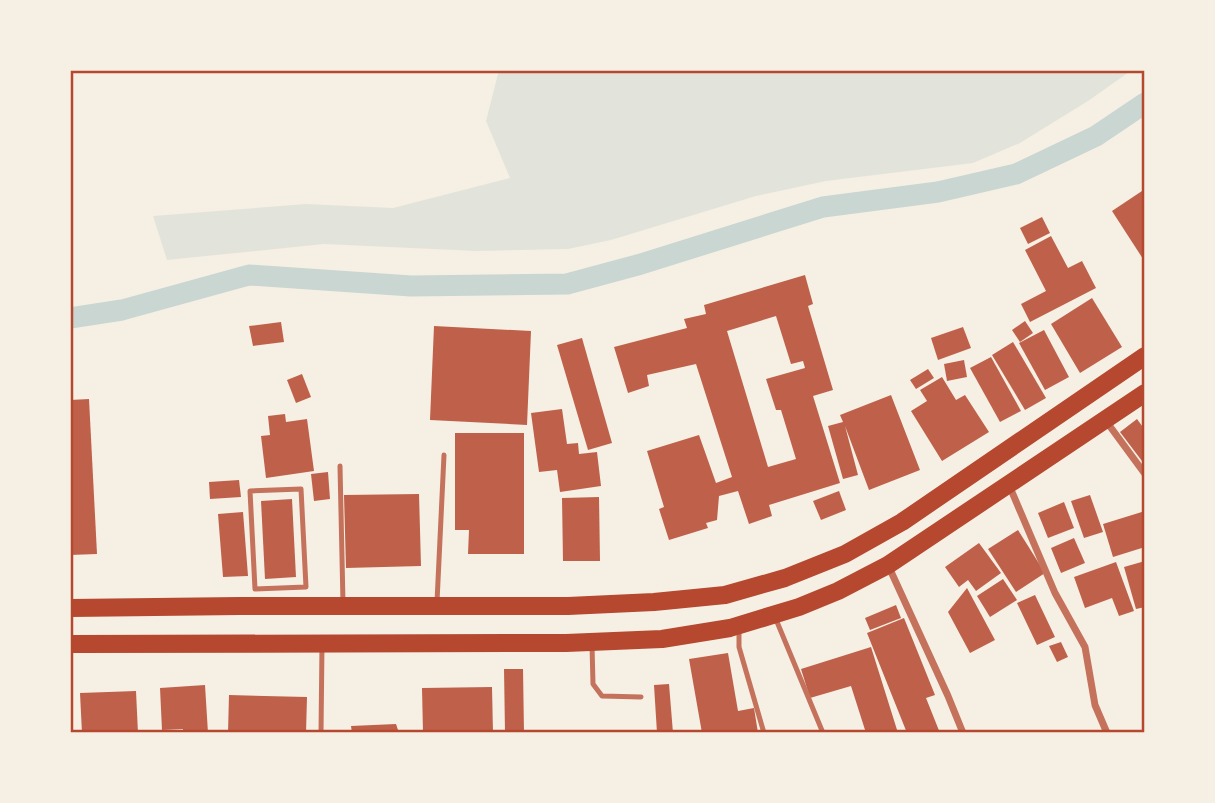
<svg xmlns="http://www.w3.org/2000/svg" width="1215" height="803" font-family="'Playfair Display',serif">
	<style>
		.green { fill: #e2e4dc }
		.lines { fill: none; stroke-linecap: round; stroke-linejoin: round }
		.canal { stroke: #c9d6d2; stroke-width: 21 }
		.building { fill: #bf614a; fill-rule: evenodd }
		.service { stroke: #c5725c; stroke-width: 5 }
		.minor { stroke: #c5725c; stroke-width: 7 }
		.primary { stroke: #b5482f; stroke-width: 18 }
		.neatline { fill: none; stroke: #b5482f; stroke-width: 2.5 }
	</style>
	<rect width="100%" height="100%" fill="#f6efe4"/>
	<polygon class="green" points="499,70 1132,70 1088,101 1020,143 973,163 826,181 756,196 611,240 568,249 476,251 324,244 167,260 153,216 306,204 393,208 510,178 486,121"/>
	<g class="lines">
		<polyline class="canal" points="70,318 122,310 249,275 411,286 567,284 641,264 823,207 938,192 1016,174 1096,136 1145,103"/>
	</g>
	<g class="building">
		<polygon points="1145,189 1145,262 1112,211"/>
		<polygon points="1042,217 1050,233 1028,244 1020,228"/>
		<polygon points="1051,236 1068,268 1082,261 1096,288 1030,322 1021,304 1046,291 1025,250"/>
		<path d="M 805,275 L 813,304 L 808,306 L 833,390 L 813,396 L 840,483 L 769,505 L 772,516 L 749,524 L 738,491 L 719,496 L 717,520 L 706,523 L 708,528 L 669,540 L 659,509 L 664,507 L 647,451 L 699,435 L 716,483 L 732,477 L 696,364 L 647,375 L 649,386 L 628,393 L 614,347 L 687,328 L 684,319 L 706,314 L 704,305 ZM 776,316 L 791,364 L 803,361 L 805,368 L 766,379 L 776,410 L 781,410 L 796,459 L 768,467 L 727,331 Z"/>
		<polygon points="1092,298 1122,347 1080,373 1051,324"/>
		<polygon points="1025,321 1033,333 1020,342 1012,330"/>
		<polygon points="281,322 284,342 253,346 249,326"/>
		<polygon points="434,326 531,331 527,425 430,420"/>
		<polygon points="963,327 971,348 938,360 931,338"/>
		<polygon points="1044,330 1069,377 1045,390 1019,343"/>
		<polygon points="582,338 612,443 588,450 557,345"/>
		<polygon points="1013,342 1046,398 1025,410 992,355"/>
		<polygon points="991,357 1021,411 1000,422 970,368"/>
		<polygon points="964,360 967,377 947,381 944,364"/>
		<polygon points="928,369 934,378 916,389 910,380"/>
		<polygon points="302,374 311,397 296,403 287,380"/>
		<polygon points="942,377 956,400 965,395 989,432 942,461 911,411 927,401 920,390"/>
		<polygon points="891,395 920,470 869,490 845,426 858,475 843,479 828,426 843,422 840,415"/>
		<polygon points="89,399 97,554 70,555 70,400"/>
		<polygon points="562,409 567,444 578,443 579,454 597,452 601,486 560,492 557,470 539,472 531,413"/>
		<polygon points="285,414 286,422 307,419 314,471 266,478 261,436 270,435 268,416"/>
		<polygon points="1137,419 1145,430 1145,465 1120,432"/>
		<polygon points="455,433 524,433 524,554 468,554 469,530 455,530"/>
		<polygon points="328,472 330,499 314,501 311,474"/>
		<polygon points="239,480 241,497 210,499 209,482"/>
		<polygon points="839,491 846,510 821,520 813,501"/>
		<polygon points="419,494 421,566 346,568 344,495"/>
		<polygon points="1090,495 1103,532 1084,538 1071,501"/>
		<polygon points="599,497 600,561 563,561 562,498"/>
		<polygon points="292,499 296,577 265,579 261,501"/>
		<polygon points="1064,502 1074,528 1048,538 1038,513"/>
		<polygon points="1145,511 1145,547 1113,557 1103,524"/>
		<polygon points="243,512 248,576 223,577 218,514"/>
		<polygon points="1018,530 1045,573 1016,592 988,549"/>
		<polygon points="1074,538 1085,563 1061,573 1051,548"/>
		<polygon points="979,543 1001,573 976,591 968,580 959,587 945,567"/>
		<polygon points="1145,561 1145,607 1136,609 1124,567"/>
		<polygon points="1116,562 1134,611 1119,616 1112,598 1085,608 1074,577"/>
		<polygon points="1003,579 1017,600 990,617 977,596"/>
		<polygon points="967,588 995,640 970,653 948,612"/>
		<polygon points="1035,595 1055,637 1037,645 1017,603"/>
		<polygon points="896,605 901,618 870,630 865,618"/>
		<polygon points="904,618 935,695 926,698 940,733 907,733 867,633"/>
		<polygon points="1061,642 1068,657 1057,662 1049,646"/>
		<polygon points="871,647 898,733 866,733 851,686 810,698 801,669"/>
		<polygon points="728,653 738,711 754,708 758,733 702,733 689,659"/>
		<polygon points="504,669 523,669 524,733 505,733"/>
		<polygon points="669,684 673,733 657,733 654,685"/>
		<polygon points="205,685 208,733 183,733 183,729 162,730 160,688"/>
		<polygon points="492,687 493,733 423,733 422,688"/>
		<polygon points="136,691 138,733 82,733 80,693"/>
		<polygon points="229,695 307,697 306,733 228,733"/>
		<polygon points="396,724 399,733 352,733 351,726"/>
	</g>
	<g class="lines">
		<g class="service">
			<polyline points="340,466 343,603"/>
			<polygon points="301,489 306,587 255,589 250,491"/>
			<polyline points="437,602 444,455"/>
			<polyline points="775,617 823,733"/>
			<polyline points="739,628 739,647 764,733"/>
			<polyline points="592,645 593,684 602,696 641,697"/>
			<polyline points="321,733 322,645"/>
		</g>
		<g class="minor">
			<polyline points="1106,421 1145,474"/>
			<polyline points="1009,485 1055,593 1085,647 1095,705 1107,733"/>
			<polyline points="888,565 948,696 963,733"/>
		</g>
		<g class="primary">
			<polyline points="70,608 240,606 568,606 654,602 725,595 785,578 845,554 902,522 1145,356"/>
			<polyline points="70,644 566,643 662,639 730,628 799,607 838,591 888,565 1145,393"/>
		</g>
	</g>
	<rect width="1215" height="803" fill="none" stroke="#f6efe4" stroke-width="144"/>
	<rect x="72" y="72" width="1071" height="659" class="neatline"/>
</svg>
